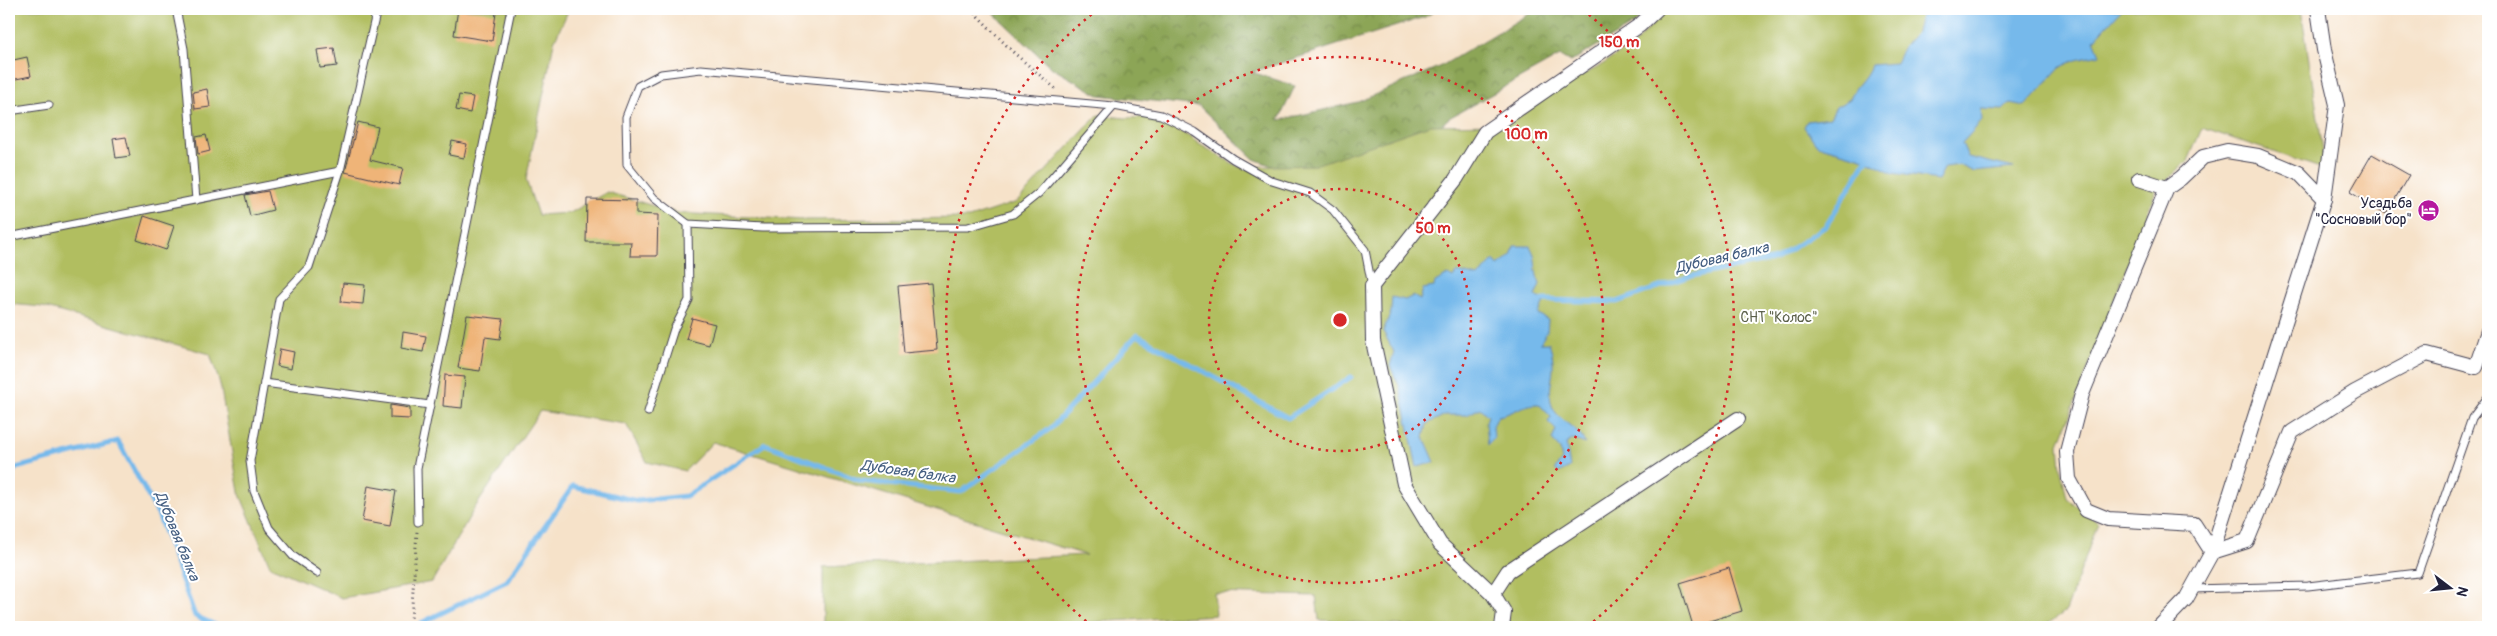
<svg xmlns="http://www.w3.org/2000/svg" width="2497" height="636" font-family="Pangolin,sans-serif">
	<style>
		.forest { fill: url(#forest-crowns); stroke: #576448 }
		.garden { fill: #b1be60; stroke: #6a704e }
		.water { fill: #76b9eb; stroke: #4c6e93 }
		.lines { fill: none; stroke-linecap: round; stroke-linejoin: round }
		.stream { stroke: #76b9eb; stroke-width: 5 }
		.building { fill: #efb478 }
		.lane-casing { stroke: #423f50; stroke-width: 9 }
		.street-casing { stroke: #423f50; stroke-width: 16 }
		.path { stroke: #423f50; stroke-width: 3; stroke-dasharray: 1 4; stroke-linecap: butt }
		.lane { stroke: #fff; stroke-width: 7 }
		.street { stroke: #fff; stroke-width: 14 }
		.ring { fill: none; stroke: #d62828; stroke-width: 2.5; stroke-dasharray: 2.5 5 }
		.labels { text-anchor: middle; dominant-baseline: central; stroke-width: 4; stroke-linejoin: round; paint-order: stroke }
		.poi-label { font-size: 14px; fill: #22223b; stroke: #fff; text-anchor: end }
		.park-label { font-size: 14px; fill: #5b604a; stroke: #fff }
		.water-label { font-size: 15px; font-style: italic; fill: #445e81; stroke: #fff }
		.centre { fill: #d62828; stroke: #fff; stroke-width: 2.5 }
		.ring-label { font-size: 15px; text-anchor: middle; font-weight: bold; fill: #d62828; stroke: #fff; stroke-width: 4; stroke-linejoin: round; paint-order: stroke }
	</style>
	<defs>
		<pattern id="forest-crowns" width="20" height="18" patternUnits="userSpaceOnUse" patternTransform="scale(1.25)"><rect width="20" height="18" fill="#8ca556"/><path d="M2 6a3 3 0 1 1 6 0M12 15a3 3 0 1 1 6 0" fill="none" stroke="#728648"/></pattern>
	</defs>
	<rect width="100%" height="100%" fill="#fff"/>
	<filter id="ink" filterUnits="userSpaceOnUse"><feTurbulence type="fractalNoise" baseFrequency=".02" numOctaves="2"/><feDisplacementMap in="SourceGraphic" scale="10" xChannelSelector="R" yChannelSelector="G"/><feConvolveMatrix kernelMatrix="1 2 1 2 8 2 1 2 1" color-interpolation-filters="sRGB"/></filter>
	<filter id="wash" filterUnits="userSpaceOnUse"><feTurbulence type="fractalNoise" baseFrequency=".0096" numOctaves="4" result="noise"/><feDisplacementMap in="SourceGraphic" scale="20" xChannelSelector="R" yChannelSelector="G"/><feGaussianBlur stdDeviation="1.12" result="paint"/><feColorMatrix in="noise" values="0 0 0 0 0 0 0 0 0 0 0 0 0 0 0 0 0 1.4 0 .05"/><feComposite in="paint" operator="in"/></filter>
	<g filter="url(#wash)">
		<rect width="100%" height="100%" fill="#f6e2c9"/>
		<polygon class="forest" points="989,9 1438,9 1425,17 1252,72 1295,86 1279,120 1358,102 1443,65 1537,9 1649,9 1634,24 1570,62 1560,56 1449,118 1418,146 1312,181 1254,159 1199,106 1099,95 1052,68"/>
		<polygon class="garden" points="9,9 569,9 554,42 526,180 538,215 570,213 607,192 677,213 804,220 969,218 1017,202 1098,115 1125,118 1153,117 1190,137 1199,144 1239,167 1315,165 1430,125 1502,124 1551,88 1595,69 1633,45 1667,9 2301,9 2326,170 2202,128 2188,161 2156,190 2059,444 2061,470 2067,498 2098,523 2066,611 2043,627 1782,627 1769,624 1612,627 1608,621 1510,627 1426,627 1319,620 1316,596 1214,593 1216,615 1008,627 823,627 823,567 1086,555 713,442 685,471 647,462 626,424 540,411 474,509 432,582 342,598 270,566 239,492 220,384 210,354 43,307 9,304"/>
		<g class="water">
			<path d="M 1923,9 L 2122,9 L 2094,40 L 2100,55 L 2076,60 L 2059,68 L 2025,106 L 2010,103 L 2003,110 L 1981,109 L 1982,121 L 1962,143 L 1968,157 L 2014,168 L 1974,172 L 1959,165 L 1945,167 L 1938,180 L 1893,173 L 1865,159 L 1817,145 L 1804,127 L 1807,121 L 1830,118 L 1836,107 L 1850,99 C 1856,83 1865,81 1871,65 L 1896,63 L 1904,46 L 1917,32 Z"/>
			<path d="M 1514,246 L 1530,246 C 1539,261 1532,267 1540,284 L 1535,296 L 1545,300 L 1538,314 L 1548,320 L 1547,332 L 1540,343 L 1549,343 C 1551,349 1553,356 1553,363 C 1554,378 1547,390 1552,406 C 1559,423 1580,427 1585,444 L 1573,439 L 1566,444 L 1570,467 L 1558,473 L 1555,469 L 1562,460 L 1560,449 L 1552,440 L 1556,430 L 1548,422 L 1551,417 L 1539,404 C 1524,403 1513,414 1498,416 L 1493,426 L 1494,437 L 1488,445 L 1486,422 L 1488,416 L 1480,408 L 1467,415 L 1445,415 L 1427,424 L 1424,437 L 1435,462 L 1417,467 L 1400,387 L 1390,366 L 1394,352 L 1383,331 L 1391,312 L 1392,297 L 1405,300 L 1413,296 L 1420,300 L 1423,289 L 1434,287 L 1435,282 L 1448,275 L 1453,278 L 1457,272 L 1478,277 L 1494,260 L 1498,266 L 1511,256 Z"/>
		</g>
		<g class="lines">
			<g class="stream">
				<polyline points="1538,302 1545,300 1617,302 1687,277 1776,259 1826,226 1869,156"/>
				<polyline points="9,477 16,468 118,441 158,514 195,616 220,627"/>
				<polyline points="421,623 507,581 573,486 637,501 686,496 765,444 861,481 961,492 1051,428 1137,335 1288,418 1351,377"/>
				<polyline points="396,627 399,626"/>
			</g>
		</g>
		<g id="blocks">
			<g class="building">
				<polygon points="458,9 496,13 492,41 454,35"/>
				<polygon points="334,48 337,66 320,68 317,50"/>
				<polygon points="27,57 31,76 11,80 9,61"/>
				<polygon points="207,89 210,107 195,109 193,92"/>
				<polygon points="459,95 473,97 470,113 456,110"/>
				<polygon points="358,122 378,127 370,160 403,168 399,185 345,172"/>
				<polygon points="206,135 210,151 198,154 196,137"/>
				<polygon points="126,137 130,156 116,158 113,139"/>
				<polygon points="452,141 467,144 464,158 449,155"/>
				<polygon points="2372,154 2409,175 2386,214 2350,192"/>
				<polygon points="268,191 273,210 250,216 245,195"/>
				<polygon points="587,199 636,200 636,214 658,215 657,256 630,256 631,242 586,242"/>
				<polygon points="144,216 174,226 166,250 137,240"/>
				<polygon points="343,283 365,285 363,304 341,302"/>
				<polygon points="931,283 937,350 904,353 898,286"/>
				<polygon points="467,315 503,319 500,339 485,337 480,371 458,368"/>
				<polygon points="692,318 715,324 709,345 686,339"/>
				<polygon points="403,332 426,336 423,352 401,348"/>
				<polygon points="280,349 294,352 291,369 277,366"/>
				<polygon points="445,375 465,377 462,408 443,406"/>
				<polygon points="390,405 410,408 410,419 390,418"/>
				<polygon points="368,486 396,491 390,526 362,521"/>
				<polygon points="1729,568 1742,611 1693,626 1680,583"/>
			</g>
		</g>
	</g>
	<g filter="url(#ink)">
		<use href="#blocks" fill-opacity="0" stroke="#423f50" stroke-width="1"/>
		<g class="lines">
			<defs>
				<g id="lane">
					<polyline points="176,9 184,49 196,200"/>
					<polyline points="1114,106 1039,193 1013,214 968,227 763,228 688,224 654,198 627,165 626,117 638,86 661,74 701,69 1114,106 1161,115 1195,132 1233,159 1272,181 1310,193 1333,210 1365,250 1372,286"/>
					<polyline points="9,111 49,105"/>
					<polyline points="9,237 340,171 377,9"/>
					<polyline points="264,383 430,405"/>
					<polyline points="648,412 674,329 689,300 688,224"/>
					<polyline points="418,522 417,468 511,9"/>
					<polyline points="317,573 293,556 269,528 254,491 250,461 279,299 309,267 340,171"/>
					<polyline points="2192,589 2308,586 2418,573 2472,418 2488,397"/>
				</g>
				<g id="street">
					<polyline points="2139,179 2167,188 2082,394 2067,452 2069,479 2086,510 2108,519 2194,524 2212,552 2247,541 2292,432 2355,392 2427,354 2476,367 2488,331"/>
					<polyline points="2167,188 2181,178 2203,157 2227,151 2258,156 2299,173 2324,199"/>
					<polyline points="1493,594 1508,571 1738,419"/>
					<polyline points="1502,627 1504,612 1493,594 1440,544 1404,484 1373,341 1372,286 1456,179 1485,132 1640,25 1657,9"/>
					<polyline points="2159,627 2186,599 2212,552 2324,199 2337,105 2324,50 2318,9"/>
				</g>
			</defs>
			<use href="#lane" class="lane-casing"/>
			<use href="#street" class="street-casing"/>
			<g class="path">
				<polyline points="971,9 1014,53 1056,89"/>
				<polyline points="414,627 411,620 417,531"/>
			</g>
			<use href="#lane" class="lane"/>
			<use href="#street" class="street"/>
		</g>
	</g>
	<g class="ring">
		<circle cx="1340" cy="320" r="131"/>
		<circle cx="1340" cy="320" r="263"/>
		<path d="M1092 626A394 394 0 0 1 1097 10M1583 10A394 394 0 0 1 1588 626"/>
	</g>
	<defs>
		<symbol id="hotel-disc" viewBox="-11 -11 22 22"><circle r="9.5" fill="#b5179e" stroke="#fff"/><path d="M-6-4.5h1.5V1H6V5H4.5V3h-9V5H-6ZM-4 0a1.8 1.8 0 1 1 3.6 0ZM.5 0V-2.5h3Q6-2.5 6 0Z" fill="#fff"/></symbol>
	</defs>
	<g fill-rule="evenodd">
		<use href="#hotel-disc" x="2416" y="198" width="25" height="25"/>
	</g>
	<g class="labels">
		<g class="poi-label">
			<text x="2412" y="203">Усадьба<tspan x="2412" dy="16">"Сосновый бор"</tspan></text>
		</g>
		<g class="park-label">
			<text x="1779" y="317">СНТ "Колос"</text>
		</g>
		<g class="water-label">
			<text transform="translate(1722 258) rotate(-13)">Дубовая балка</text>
			<text transform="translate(908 472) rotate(8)">Дубовая балка</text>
			<text transform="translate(177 536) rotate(68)">Дубовая балка</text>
		</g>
	</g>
	<circle cx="1340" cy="320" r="8" class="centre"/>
	<g class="ring-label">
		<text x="1619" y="47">150 m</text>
		<text x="1526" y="139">100 m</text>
		<text x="1433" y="233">50 m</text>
	</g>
	<rect width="2497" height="636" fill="none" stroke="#fff" stroke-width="30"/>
	<g transform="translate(2450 588) rotate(106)" stroke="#ffffff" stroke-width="4" paint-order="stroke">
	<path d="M0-4L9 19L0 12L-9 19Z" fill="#22223b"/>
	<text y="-8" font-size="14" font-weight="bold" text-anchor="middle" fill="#22223b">N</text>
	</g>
</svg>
